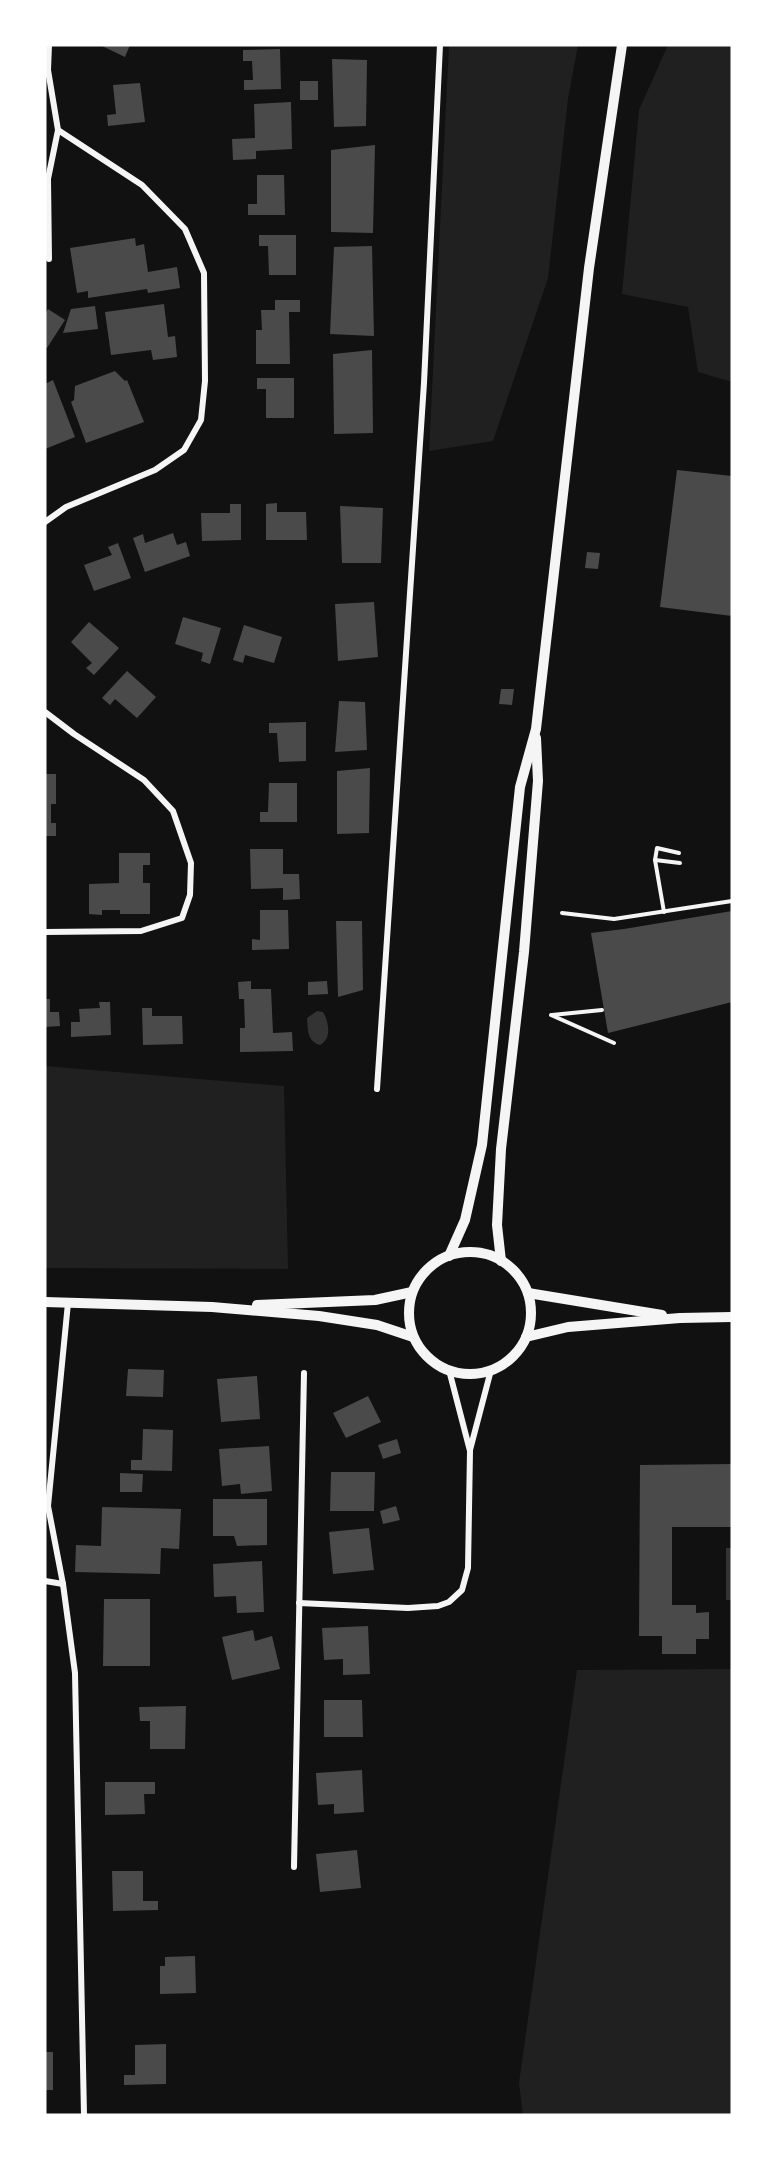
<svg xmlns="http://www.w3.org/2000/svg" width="777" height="2160" font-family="'Source Sans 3',sans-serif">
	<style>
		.green { fill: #202020 }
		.water { fill: #333 }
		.building { fill: #4a4a4a }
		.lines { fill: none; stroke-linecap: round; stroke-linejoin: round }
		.path { stroke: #f5f5f5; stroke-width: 4 }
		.minor { stroke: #f5f5f5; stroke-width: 6 }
		.tertiary { stroke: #f5f5f5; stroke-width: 10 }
	</style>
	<rect width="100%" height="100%" fill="#111"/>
	<g class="green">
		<polygon points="449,45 578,45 568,99 548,278 493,441 429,451"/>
		<polygon points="668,45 732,45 732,382 698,372 688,307 622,294 639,110"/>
		<polygon points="45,1066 284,1086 288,1269 45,1268"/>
		<polygon points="732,1669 732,2115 523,2115 519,2083 577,1670"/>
	</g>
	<g class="water">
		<path d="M 317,1011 L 323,1012 C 329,1022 332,1039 320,1045 C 307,1041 308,1030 307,1018 Z"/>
		<rect x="726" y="1548" width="6" height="52"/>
	</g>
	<g class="building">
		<polygon points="100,45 130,45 125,57"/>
		<polygon points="280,49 281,89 244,90 244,80 253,80 252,61 243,61 243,50"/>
		<polygon points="332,59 367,60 366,126 334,127"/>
		<rect x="300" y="81" width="18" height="19"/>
		<polygon points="140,83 145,122 108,126 107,115 116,114 113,85"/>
		<polygon points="291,102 292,149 256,151 256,159 233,160 232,139 255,138 254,104"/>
		<polygon points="375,145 373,233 331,232 331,150"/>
		<polygon points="257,175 284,175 285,215 248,215 248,204 257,204"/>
		<polygon points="259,235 296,235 296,275 269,275 268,246 259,246"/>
		<polygon points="135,238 136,246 144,244 148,272 177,267 180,288 148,293 147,289 88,298 88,291 77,293 70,248"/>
		<polygon points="372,246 374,336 330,334 334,247"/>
		<polygon points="275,300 300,300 300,312 289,312 290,364 256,364 256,330 262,330 261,310 275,310"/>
		<polygon points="164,304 168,337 175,336 177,357 153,360 151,350 111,355 105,312"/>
		<polygon points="95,306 98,329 63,333 71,309"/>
		<polygon points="48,309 65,320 47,348 45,347 45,314"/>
		<polygon points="372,350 373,433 334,434 333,354"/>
		<polygon points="115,371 125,381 127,380 144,422 86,443 71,402 74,400 75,386"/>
		<polygon points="257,378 294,378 294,418 266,418 266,389 257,389"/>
		<polygon points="53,380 75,437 45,449 45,384"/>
		<polygon points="677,470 732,476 732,616 660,607"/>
		<polygon points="277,503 277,512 306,512 307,540 266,540 266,504"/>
		<polygon points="230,504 241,504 241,540 202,541 201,513 230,513"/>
		<polygon points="340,506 383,508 381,563 342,563"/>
		<polygon points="173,533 177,545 186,542 190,556 145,572 133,538 143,534 145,543"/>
		<polygon points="118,543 131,578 94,591 84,565 112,555 108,547"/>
		<polygon points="587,552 600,553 598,569 585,568"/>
		<polygon points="374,602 378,657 338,661 335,604"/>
		<polygon points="183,617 221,628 210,664 201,661 203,653 175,644"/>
		<polygon points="89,622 119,648 94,675 86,668 92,663 71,642"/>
		<polygon points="244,625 282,637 274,663 245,655 243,663 233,660"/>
		<polygon points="127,671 156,697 137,718 115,699 110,705 102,698"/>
		<polygon points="501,689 514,689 512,705 499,704"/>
		<polygon points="339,701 365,702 367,750 335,752"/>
		<polygon points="306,722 306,761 279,762 277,733 269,733 269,723"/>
		<polygon points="370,768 369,833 337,834 337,771"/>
		<polygon points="45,774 56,774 56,804 51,804 51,823 56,823 56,836 45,836"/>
		<polygon points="269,783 297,783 297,822 260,822 260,812 268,812"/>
		<polygon points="250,849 283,849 283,874 299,874 300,899 283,900 283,888 251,889"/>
		<polygon points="119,853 150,853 150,865 143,865 143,883 150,883 150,914 120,914 120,910 102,910 102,915 89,914 89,884 119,883"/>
		<polygon points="260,910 288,910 289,949 252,950 252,939 260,940"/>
		<polygon points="732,911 732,1002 608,1033 591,933 624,929"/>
		<polygon points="336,921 362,921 363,990 338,997"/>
		<polygon points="251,981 251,989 271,989 273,1033 292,1032 293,1051 240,1052 240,1028 245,1028 244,999 239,999 238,982"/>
		<polygon points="327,981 328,994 308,995 308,982"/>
		<polygon points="45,999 50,999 50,1012 59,1012 60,1026 45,1027"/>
		<polygon points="99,1002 110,1002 111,1035 71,1037 71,1022 80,1022 79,1009 100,1008"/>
		<polygon points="142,1008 152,1008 152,1016 182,1016 183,1044 143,1045"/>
		<polygon points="128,1369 164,1370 163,1397 126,1396"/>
		<polygon points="257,1376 260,1419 221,1422 217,1379"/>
		<polygon points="368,1396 381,1422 346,1438 333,1413"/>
		<polygon points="143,1429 173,1430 172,1471 131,1470 131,1460 142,1460"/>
		<polygon points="397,1439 401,1453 383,1459 378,1445"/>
		<polygon points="269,1446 272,1491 241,1494 240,1484 222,1486 219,1449"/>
		<polygon points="732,1464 732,1527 672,1527 672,1605 696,1605 696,1613 709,1612 709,1639 696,1639 696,1654 662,1654 662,1636 639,1636 640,1465"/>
		<polygon points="331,1472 375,1472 374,1511 330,1511"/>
		<polygon points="120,1473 143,1474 142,1492 120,1492"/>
		<polygon points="213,1499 267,1499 267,1545 237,1546 234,1536 213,1536"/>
		<polygon points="396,1506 400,1520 383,1524 380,1511"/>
		<polygon points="102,1507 181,1509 179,1549 161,1548 160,1574 75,1572 76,1545 101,1546"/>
		<polygon points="369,1528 374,1570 333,1574 329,1532"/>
		<polygon points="262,1561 264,1612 237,1613 236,1596 214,1597 213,1564"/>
		<polygon points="104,1599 150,1599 150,1666 103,1666"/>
		<polygon points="368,1626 370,1674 343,1675 343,1659 324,1660 322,1628"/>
		<polygon points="253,1630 255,1641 272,1636 280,1669 232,1680 222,1637"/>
		<polygon points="324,1700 362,1700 363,1737 324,1737"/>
		<polygon points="186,1706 185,1749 150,1749 150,1721 140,1721 139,1707"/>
		<polygon points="362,1770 364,1812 334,1814 334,1804 318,1805 316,1773"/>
		<polygon points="105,1782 155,1782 155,1794 144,1794 145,1814 105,1815"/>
		<polygon points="357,1850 361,1888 320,1892 316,1854"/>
		<polygon points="112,1871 143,1871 143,1901 158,1901 158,1910 113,1911"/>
		<polygon points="195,1956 196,1993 160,1994 160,1966 165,1966 165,1957"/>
		<polygon points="166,2044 166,2084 124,2085 124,2075 135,2075 135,2045"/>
		<rect x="45" y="2052" width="8" height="38"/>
	</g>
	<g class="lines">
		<g class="path">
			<polyline points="655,860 680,863"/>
			<polyline points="664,912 655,860 657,848 679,853"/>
			<polyline points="562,913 614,919 732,901"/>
			<polyline points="551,1015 614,1043"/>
			<polyline points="552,1015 602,1010"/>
		</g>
		<g class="minor">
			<polyline points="49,259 48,179 58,130"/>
			<polyline points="45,522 66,507 155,470 184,450 201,420 205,381 204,273 185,229 142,185 58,130 48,70 49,45"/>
			<polyline points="45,712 74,734 144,780 173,811 191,863 190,895 182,918 141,931 45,932"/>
			<polyline points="377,1089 424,383 440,45"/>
			<polyline points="68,1303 48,1506 63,1584 75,1673 84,2115"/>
			<polyline points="470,1450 491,1370"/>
			<polyline points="45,1581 63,1584"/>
			<polyline points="299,1603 408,1608 438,1606 449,1602 462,1590 468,1568 470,1451 449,1370"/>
			<polyline points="294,1867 304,1373"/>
		</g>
		<g class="tertiary">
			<circle cx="470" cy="1313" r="61"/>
			<polyline points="449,1256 465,1220 482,1145 520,787 536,729 589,268 622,45"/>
			<polyline points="501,1261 497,1225 501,1149 524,952 538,781 536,738"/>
			<polyline points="528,1293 662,1315"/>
			<polyline points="45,1302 212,1307 319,1316 377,1325 413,1337"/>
			<polyline points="257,1305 375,1300 412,1292"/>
			<polyline points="526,1337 568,1327 680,1318 732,1317"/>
		</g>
	</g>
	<rect width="777" height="2160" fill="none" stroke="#ffffff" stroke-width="93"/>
</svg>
